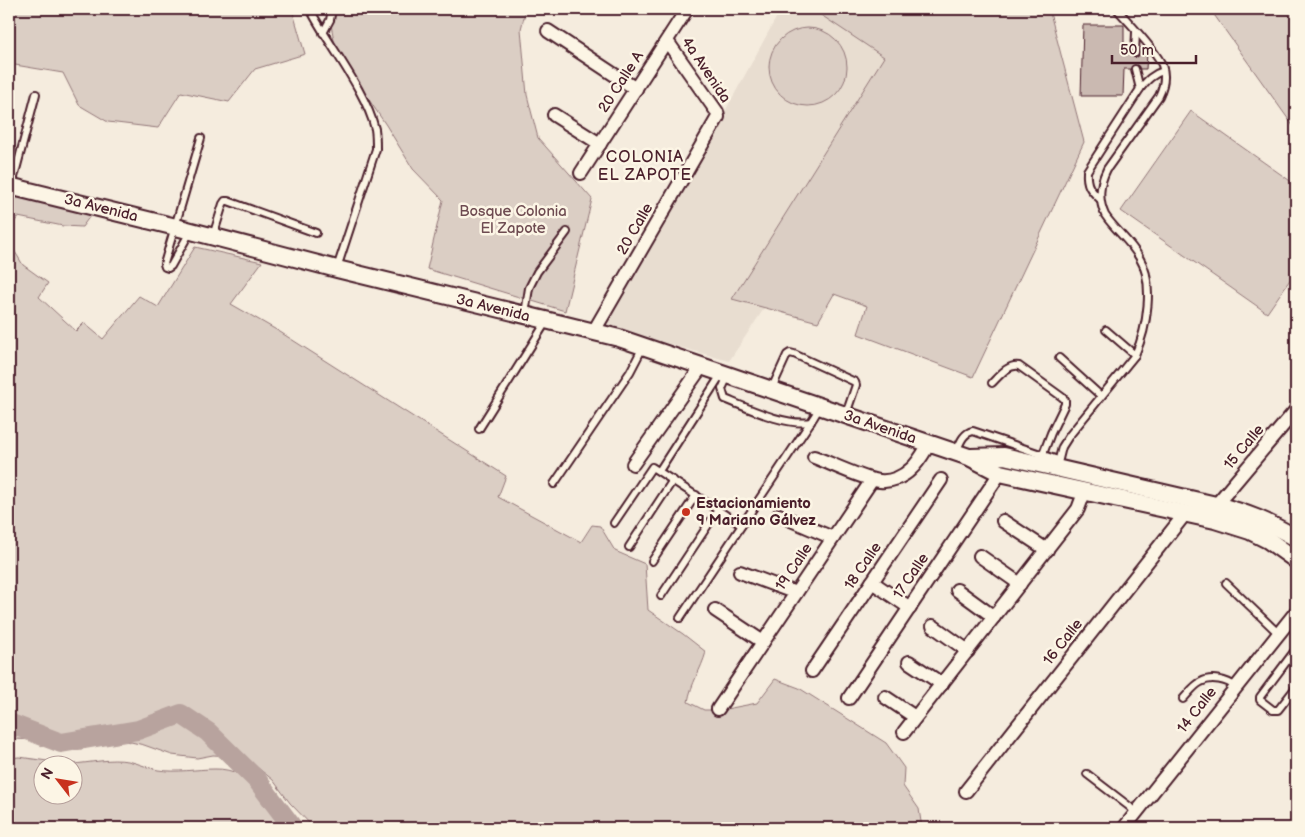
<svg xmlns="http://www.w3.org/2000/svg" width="1305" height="837" font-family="'Balsamiq Sans',sans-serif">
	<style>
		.built { fill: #e8ddd0 }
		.green { fill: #dbcec4; stroke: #927678 }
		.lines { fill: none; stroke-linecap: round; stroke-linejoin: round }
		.river { stroke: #b8a39e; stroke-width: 20 }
		.building { fill: #cab9b1; stroke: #4a1f2b }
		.service-casing { stroke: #4a1f2b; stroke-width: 10 }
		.minor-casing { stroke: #4a1f2b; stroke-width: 16 }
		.tertiary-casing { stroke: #4a1f2b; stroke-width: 20 }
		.service { stroke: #fcf5e5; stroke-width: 6 }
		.minor { stroke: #fcf5e5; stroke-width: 12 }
		.tertiary { stroke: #fcf5e5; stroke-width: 16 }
		.poi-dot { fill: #c8321e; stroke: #fcf5e5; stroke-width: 2 }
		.labels { text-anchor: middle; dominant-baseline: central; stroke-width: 5; stroke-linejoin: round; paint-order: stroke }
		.street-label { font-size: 15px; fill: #4a1f2b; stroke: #fcf5e5 }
		.park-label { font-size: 15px; fill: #6e4b51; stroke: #fcf5e5 }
		.poi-label { font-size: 15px; font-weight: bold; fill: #4a1f2b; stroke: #fcf5e5; text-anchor: start }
		.neighbourhood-label { font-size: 16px; letter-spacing: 1px; fill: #4a1f2b; stroke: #fcf5e5 }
	</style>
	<rect width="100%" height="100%" fill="#f5ecde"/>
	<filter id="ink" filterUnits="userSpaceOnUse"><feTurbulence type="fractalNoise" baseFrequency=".02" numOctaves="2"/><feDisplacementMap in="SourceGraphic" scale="10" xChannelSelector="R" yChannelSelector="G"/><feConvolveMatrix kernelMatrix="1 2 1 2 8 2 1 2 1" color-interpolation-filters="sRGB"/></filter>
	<g filter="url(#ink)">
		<polygon class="built" points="781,9 965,9 729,361 596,323 722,117"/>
		<g class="green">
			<polygon points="9,9 292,9 305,54 255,69 229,102 181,92 158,128 108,122 79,105 63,73 9,64"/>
			<polygon points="328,9 526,9 521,29 527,95 538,138 592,199 565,311 427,269 443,200 413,169 386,125 336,51"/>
			<polygon points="812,9 1049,9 1084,142 973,377 858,334 867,306 834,294 818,322 732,299 884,57"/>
			<polygon points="1210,9 1296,9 1296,130"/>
			<circle cx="808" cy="67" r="39"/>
			<polygon points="1191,111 1296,185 1296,271 1267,313 1121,211"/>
			<polygon points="9,190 78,206 90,216 82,227 63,226 18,217 9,230"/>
			<path d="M 9,242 L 23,265 L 48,283 L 39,297 L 76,331 L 84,323 L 103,339 L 139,296 L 158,307 L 195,247 L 262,262 L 231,304 L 280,332 L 506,476 L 498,497 L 581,542 L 592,525 L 600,526 L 615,551 L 645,564 L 648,610 L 683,634 L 706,652 C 701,670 691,683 688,702 L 704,710 L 721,710 L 757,703 L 775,679 L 799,688 L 886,743 L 904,768 L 903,786 L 919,809 L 922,828 L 314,828 L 290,803 L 273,780 L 258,768 L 232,756 L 213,755 L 197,758 L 172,755 L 144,745 L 109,737 L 89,741 L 9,739 Z"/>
			<path d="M 19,757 L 69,764 L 42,764 L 42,794 L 72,794 L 72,764 C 90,763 110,758 128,761 C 138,763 148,768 158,770 C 177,773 196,769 215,769 C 251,768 277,804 299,828 L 9,828 L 9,758 Z"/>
		</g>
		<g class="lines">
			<polyline class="river" points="9,723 61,743 138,730 181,714 208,732 257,780 293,828"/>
		</g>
		<polygon class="building" points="1083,25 1124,25 1124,53 1147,53 1146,69 1124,69 1123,96 1081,96"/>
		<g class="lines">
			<defs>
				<g id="service">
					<path d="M 310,9 C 329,46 365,89 375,129 C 376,135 376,142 376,149 L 337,268"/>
					<polyline points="323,33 330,20 332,9"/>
					<polyline points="1135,53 1136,32"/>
					<polyline points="1135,69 1140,89"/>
					<polyline points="12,185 36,94"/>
					<path d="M 1100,199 C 1090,190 1086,185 1087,171 L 1140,89 C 1147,80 1153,74 1163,71"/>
					<polyline points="190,232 171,266 168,268 165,267 164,264 201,138"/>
					<polyline points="213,236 223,204 225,201 228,201 316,233"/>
					<polyline points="525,314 529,288 537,272 567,232"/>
					<polyline points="1106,330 1135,355"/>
					<polyline points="1059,358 1101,396"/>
					<path d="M 728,376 L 722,389 L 725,399 C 750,409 785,426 811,422"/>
					<path d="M 992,383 C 999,376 1008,364 1019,366 L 1062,397 L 1065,400 L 1065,404 L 1051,433 L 1043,454"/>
					<polyline points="772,388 787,355 790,353 794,354 855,382 856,385 846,414"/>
					<polyline points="479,429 546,322"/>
					<path d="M 956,452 C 960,443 963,433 973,431 L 1058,460"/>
					<path d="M 1057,467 L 1062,447 L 1069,436 L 1135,355 C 1147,329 1155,282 1139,257 C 1130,241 1115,230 1105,215 C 1098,199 1099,185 1107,169 L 1159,96 C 1164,86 1166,76 1162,65 C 1156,50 1128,22 1117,9"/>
					<polyline points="659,471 722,373"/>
					<polyline points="554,484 630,372 643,347"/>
					<polyline points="614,523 652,467 741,525"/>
					<polyline points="629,547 673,480"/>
					<polyline points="652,561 696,495"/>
					<polyline points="1226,583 1278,633"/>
					<polyline points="661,596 718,510"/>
					<polyline points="680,618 814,417 820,407"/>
					<polyline points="1296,649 1260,697 1260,700 1273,710 1278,710 1296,687"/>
					<path d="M 1183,699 C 1188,694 1194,685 1201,682 C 1211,676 1227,680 1236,687"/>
					<polyline points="1087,774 1130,807 1136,814"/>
				</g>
				<g id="minor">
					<polyline points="548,31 636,89"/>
					<polyline points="554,115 600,144"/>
					<polyline points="581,173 687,9"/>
					<polyline points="594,331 718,117 717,112 667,41"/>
					<path d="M 814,457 C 830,463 865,480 880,481 C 891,482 903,477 911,469 C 919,462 924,452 929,444"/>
					<polyline points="633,464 702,366"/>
					<polyline points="1216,505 1296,410"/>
					<polyline points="779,515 833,538"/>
					<polyline points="1003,521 1047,550"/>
					<polyline points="980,556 1020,584"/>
					<polyline points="740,572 796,593"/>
					<polyline points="872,582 910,608"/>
					<polyline points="957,590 994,617"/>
					<polyline points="715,610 763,642"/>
					<polyline points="933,626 968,651"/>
					<polyline points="909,662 942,684"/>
					<polyline points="812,671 941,480"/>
					<polyline points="885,697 915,717"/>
					<polyline points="849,698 1000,473"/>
					<polyline points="718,709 872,480"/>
					<polyline points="904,732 1078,509 1084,493"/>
					<polyline points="966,791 1185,514"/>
					<polyline points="1124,828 1296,612"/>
				</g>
				<g id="tertiary">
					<polyline points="9,186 176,227 337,269 619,338 969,457 1000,473 1215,520 1250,531 1268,540 1296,560"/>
					<path d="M 971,457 L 1004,456 L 1216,505 C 1248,513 1268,522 1296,538"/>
				</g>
			</defs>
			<use href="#service" class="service-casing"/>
			<use href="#minor" class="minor-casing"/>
			<use href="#tertiary" class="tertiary-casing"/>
			<use href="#service" class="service"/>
			<use href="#minor" class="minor"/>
			<use href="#tertiary" class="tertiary"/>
		</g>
	</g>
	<circle class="poi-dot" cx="686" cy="512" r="5"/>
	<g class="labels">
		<g class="street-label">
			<text transform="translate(706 70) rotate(56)">4a Avenida</text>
			<text transform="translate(621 82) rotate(-57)">20 Calle A</text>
			<text transform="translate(101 208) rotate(14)">3a Avenida</text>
			<text transform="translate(635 229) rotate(-60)">20 Calle</text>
			<text transform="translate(493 308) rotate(14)">3a Avenida</text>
			<text transform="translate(880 427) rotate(19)">3a Avenida</text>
			<text transform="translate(1244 447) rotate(-50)">15 Calle</text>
			<text transform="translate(863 566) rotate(-56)">18 Calle</text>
			<text transform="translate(794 567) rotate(-56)">19 Calle</text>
			<text transform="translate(911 576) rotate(-56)">17 Calle</text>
			<text transform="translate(1063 642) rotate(-52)">16 Calle</text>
			<text transform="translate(1197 710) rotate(-52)">14 Calle</text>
		</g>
		<g class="park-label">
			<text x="513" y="211">Bosque Colonia<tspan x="513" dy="17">El Zapote</tspan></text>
		</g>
		<g class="poi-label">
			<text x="696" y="503">Estacionamiento<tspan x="696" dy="17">9 Mariano Gálvez</tspan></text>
		</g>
		<g class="neighbourhood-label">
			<text x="645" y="157">COLONIA<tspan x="645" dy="18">EL ZAPOTE</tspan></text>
		</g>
	</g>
	<rect width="1305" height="837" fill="none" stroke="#fcf5e5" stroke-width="30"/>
	<rect x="15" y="15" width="1275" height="807" fill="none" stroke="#4a1f2b" stroke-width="2" filter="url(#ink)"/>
	<g transform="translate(58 780) rotate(301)"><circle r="24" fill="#fcf5e5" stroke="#b59f9b"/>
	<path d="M0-4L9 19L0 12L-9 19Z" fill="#c8321e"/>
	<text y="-8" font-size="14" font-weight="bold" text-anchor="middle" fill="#4a1f2b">N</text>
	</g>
	<path d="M1112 55v8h84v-8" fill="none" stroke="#4a1f2b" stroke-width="2.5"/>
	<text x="1120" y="55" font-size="15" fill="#4a1f2b" stroke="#fcf5e5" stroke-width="4" paint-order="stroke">50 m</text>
</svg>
